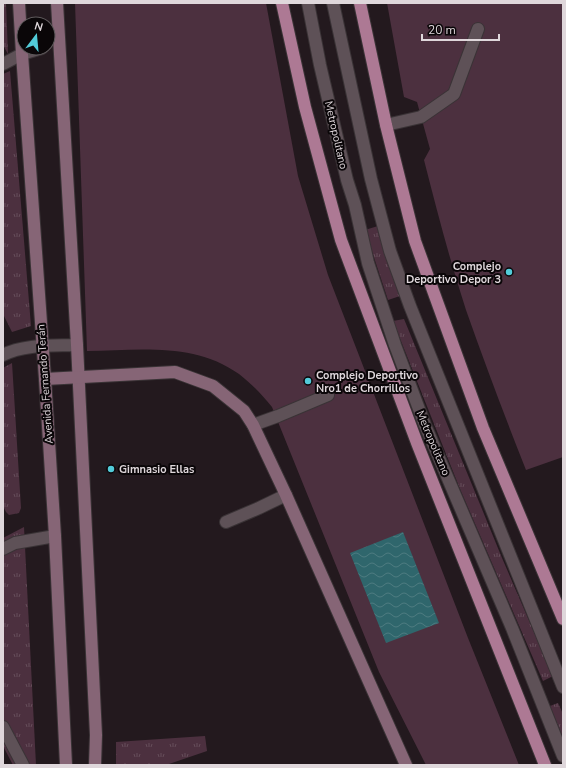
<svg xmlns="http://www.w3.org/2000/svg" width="566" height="768" font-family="'Nunito Sans',sans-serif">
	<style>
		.grass { fill: url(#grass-tufts) }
		.pitch { fill: #4c303f }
		.water { fill: url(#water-waves) }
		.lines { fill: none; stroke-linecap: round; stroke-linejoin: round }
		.lane-casing { stroke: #3a3336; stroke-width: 14 }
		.street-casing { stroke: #3a3336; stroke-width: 14 }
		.secondary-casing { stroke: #3a3336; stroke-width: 14 }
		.primary-casing { stroke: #3a3336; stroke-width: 14 }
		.lane { stroke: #5e5157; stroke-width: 12 }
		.street { stroke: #5e5157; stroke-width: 12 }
		.secondary { stroke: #866576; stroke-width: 12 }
		.primary { stroke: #ad7994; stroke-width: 12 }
		.poi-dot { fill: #52cbd9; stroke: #0a0608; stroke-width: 1.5 }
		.labels { text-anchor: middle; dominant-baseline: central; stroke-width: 4; stroke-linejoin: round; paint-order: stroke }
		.street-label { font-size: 11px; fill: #dfd7db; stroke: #0a0608 }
		.poi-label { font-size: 11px; font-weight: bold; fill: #dfd7db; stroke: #0a0608; text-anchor: start }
	</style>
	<defs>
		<pattern id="grass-tufts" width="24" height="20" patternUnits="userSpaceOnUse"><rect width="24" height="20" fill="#4c303f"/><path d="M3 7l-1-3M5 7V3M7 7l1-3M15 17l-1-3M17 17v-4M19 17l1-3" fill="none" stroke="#654d5a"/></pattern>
		<pattern id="water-waves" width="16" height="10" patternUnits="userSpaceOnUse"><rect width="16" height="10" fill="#2f666c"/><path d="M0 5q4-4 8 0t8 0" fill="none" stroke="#4d7b80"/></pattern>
	</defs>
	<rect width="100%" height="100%" fill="#23191e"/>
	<g class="grass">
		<polygon points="3,3 6,3 8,54 3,45"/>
		<polygon points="10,71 31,326 12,332 3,314 3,74"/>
		<polygon points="378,226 400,296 388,300 365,230"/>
		<polygon points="404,319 502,558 553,676 543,681 460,489 393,321"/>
		<polygon points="12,363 21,508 19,513 9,515 6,512 3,506 3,368"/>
		<polygon points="24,527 36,765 13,765 3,746 3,538"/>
		<polygon points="558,703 563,714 563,738 550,706"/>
		<polygon points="205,736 207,751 166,765 116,765 116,742"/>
	</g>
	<g class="pitch">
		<path d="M 75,3 L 266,3 L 298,176 L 328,275 L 468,638 L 519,765 L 426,765 L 379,672 L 272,407 C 262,395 252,384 239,374 C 195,342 138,350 87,351 Z"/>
		<path d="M 387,3 L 563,3 L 563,457 L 526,470 C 505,417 485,364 466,310 C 450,261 437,211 424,160 L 430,149 L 417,102 L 404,97 Z"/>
	</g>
	<polygon class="water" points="403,532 439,623 386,643 350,553"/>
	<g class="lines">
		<defs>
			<g id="lane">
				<polyline points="308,3 320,65 347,180 355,205 368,263 395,345 425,425 512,628 563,756"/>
				<polyline points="333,3 371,179 390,251 410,306 563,687"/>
				<polyline points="386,125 421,117 454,94 478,29"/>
				<polyline points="253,425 278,416 328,395"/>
				<polyline points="226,522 259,508 286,495"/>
			</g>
			<g id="street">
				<polyline points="3,64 22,54 42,48"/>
				<path d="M 3,355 C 24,344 53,346 77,345"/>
				<polyline points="3,549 15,543 55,536"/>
				<polyline points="3,727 23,765"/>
			</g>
			<g id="secondary">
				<polyline points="19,3 22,54 45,379 55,536 66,765"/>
				<polyline points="57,3 77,345 96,735 95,765"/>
				<polyline points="45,379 175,372 213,386 244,411 253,425 286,495 406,765"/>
			</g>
			<g id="primary">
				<polyline points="282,3 305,107 341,240 417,443 545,765"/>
				<polyline points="360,3 386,125 415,241 483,428 563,619"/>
			</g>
		</defs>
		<use href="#lane" class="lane-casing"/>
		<use href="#street" class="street-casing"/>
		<use href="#secondary" class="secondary-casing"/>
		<use href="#primary" class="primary-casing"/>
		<use href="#lane" class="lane"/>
		<use href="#street" class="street"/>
		<use href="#secondary" class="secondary"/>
		<use href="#primary" class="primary"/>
	</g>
	<g class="poi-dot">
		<circle cx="509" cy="272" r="4"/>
		<circle cx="308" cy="381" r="4"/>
		<circle cx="111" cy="469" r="4"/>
	</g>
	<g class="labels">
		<g class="street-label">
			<text transform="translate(336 135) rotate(77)">Metropolitano</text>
			<text transform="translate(45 384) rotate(-94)">Avenida Fernando Terán</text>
			<text transform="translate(433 443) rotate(67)">Metropolitano</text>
		</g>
		<g class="poi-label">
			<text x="501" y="266" text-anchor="end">Complejo<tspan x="501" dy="13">Deportivo Depor 3</tspan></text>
			<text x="316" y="375">Complejo Deportivo<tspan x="316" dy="13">Nro1 de Chorrillos</tspan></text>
			<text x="119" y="469">Gimnasio Ellas</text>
		</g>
	</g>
	<rect width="566" height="768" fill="none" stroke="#dfd7db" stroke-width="8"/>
	<g transform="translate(36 36) rotate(16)"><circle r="19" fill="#0a0608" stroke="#5f5a5c"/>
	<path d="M0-3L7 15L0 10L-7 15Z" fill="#52cbd9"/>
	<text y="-6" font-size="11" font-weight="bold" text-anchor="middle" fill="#dfd7db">N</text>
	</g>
	<path d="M422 34v6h77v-6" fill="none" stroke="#dfd7db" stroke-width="2"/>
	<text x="428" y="34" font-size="12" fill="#dfd7db" stroke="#0a0608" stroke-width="3" paint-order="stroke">20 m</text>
</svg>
